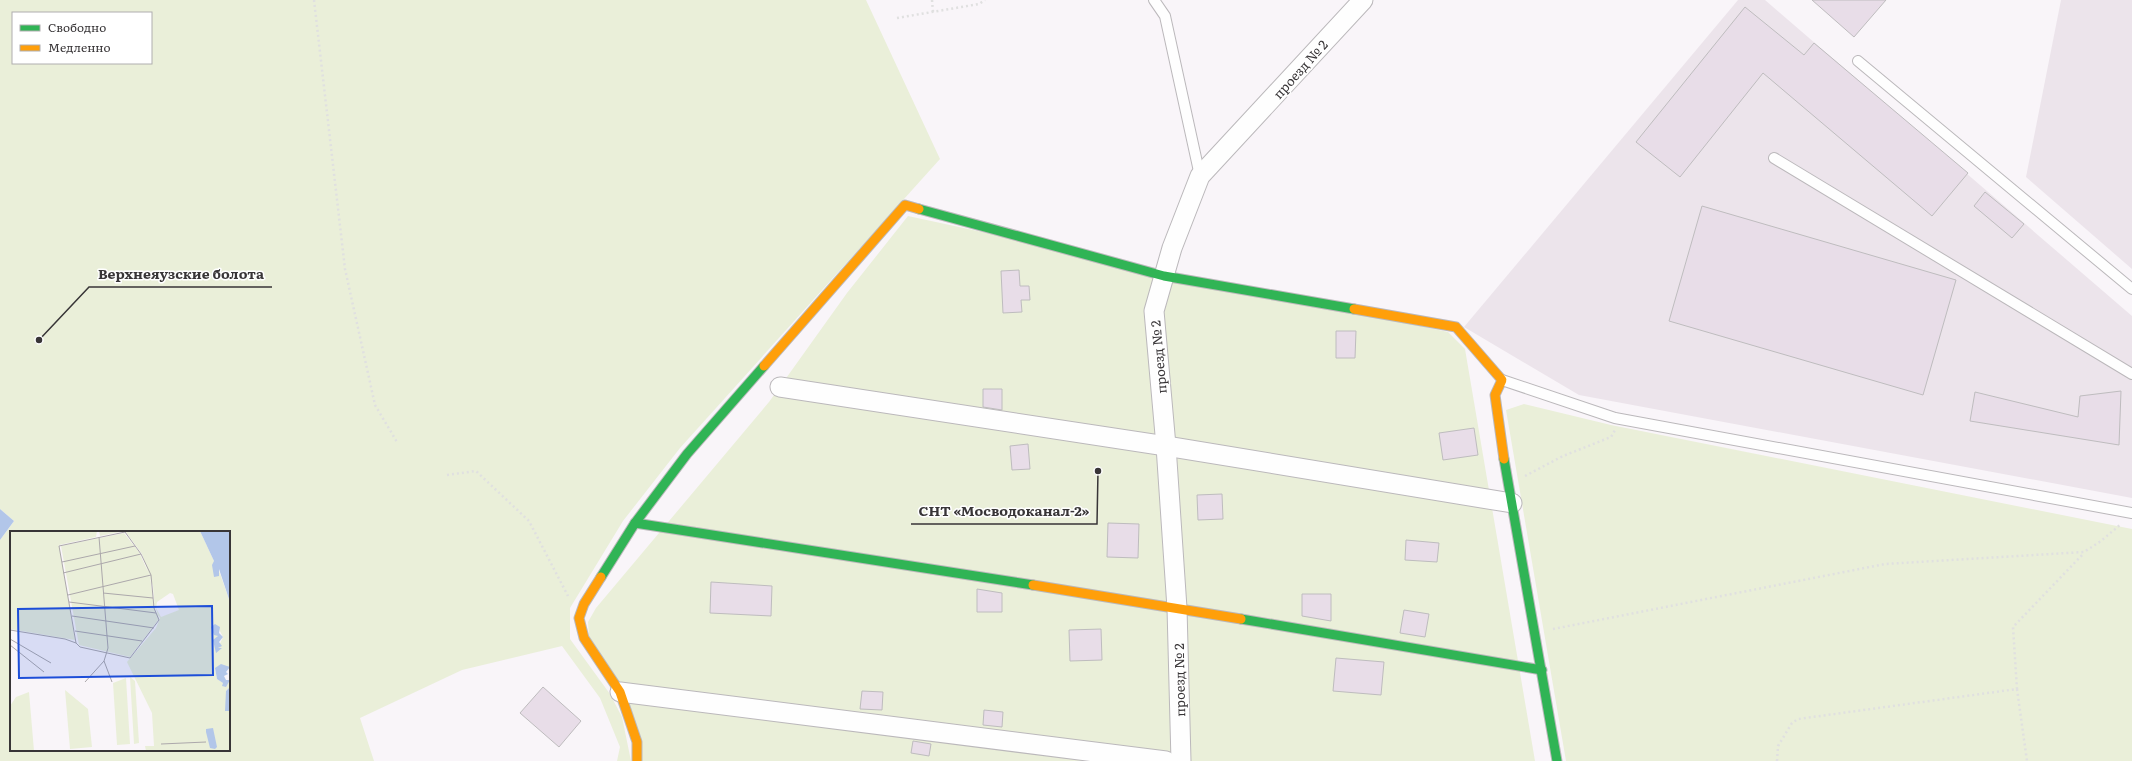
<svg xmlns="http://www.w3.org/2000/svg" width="2132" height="761" font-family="Literata,serif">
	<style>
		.built { fill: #ece4eb }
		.green { fill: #eaefd9; fill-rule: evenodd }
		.water { fill: #b2c6e9 }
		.building { fill: #e8dde8; stroke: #bebcbe }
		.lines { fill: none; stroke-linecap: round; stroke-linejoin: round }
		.lane-casing { stroke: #bbb8bb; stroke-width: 12 }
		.street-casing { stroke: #bbb8bb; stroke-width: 21 }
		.fast-casing { stroke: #bbb8bb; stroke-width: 11 }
		.slow-casing { stroke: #bbb8bb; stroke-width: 11 }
		.path { stroke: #e0e0e0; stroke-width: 2.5; stroke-dasharray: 2 3; stroke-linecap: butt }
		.lane { stroke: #fefefe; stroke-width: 10 }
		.street { stroke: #fefefe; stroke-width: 19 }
		.fast { stroke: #30b455; stroke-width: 9 }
		.slow { stroke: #ff9f0a; stroke-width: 9 }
		.labels { text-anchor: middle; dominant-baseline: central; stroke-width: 3; stroke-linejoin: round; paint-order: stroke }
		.street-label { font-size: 13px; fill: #383537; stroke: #fff }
		.inset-road { fill: none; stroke: #aca8ab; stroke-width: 1 }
		.view { fill: #1d4ed8; fill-opacity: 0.15; stroke: #1d4ed8; stroke-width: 2 }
		.inset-edge { fill: none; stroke: #383537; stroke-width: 2 }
		.leader { fill: none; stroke: #383537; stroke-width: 1.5 }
		.callout-dot { fill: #383537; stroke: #fff; stroke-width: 1.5 }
		.callout-label { font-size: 14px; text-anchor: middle; font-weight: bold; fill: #383537; stroke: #fff; stroke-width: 3; stroke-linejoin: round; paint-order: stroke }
	</style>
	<rect width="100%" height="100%" fill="#f9f5f9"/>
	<g class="built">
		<polygon points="1738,0 1765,0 2132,316 2132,498 1579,395 1464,327"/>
		<polygon points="2061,0 2132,0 2132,269 2026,177"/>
	</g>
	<g class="green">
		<path d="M 0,0 L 866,0 L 940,159 L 680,448 L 623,521 L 570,608 L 570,639 L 610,694 L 622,717 L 631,761 L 617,761 L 620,747 L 600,698 L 562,646 L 462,670 L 360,718 L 374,761 L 0,761 L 0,540 L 14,521 L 0,509 ZM 13,13 L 151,13 L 151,63 L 13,63 ZM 11,532 L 229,532 L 229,750 L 11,750 Z"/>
		<polygon points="908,216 1448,332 1465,349 1535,761 642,761 589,636 588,622 596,608 769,402 847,293"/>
		<polygon points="1524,404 1611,425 2132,529 2132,761 1566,761 1506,410"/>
	</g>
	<polygon class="water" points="0,502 0,509 14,521 0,540"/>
	<g class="building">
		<polygon points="1812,0 1886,0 1854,37"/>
		<polygon points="1745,7 1804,55 1814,43 1968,173 1932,216 1763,73 1680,177 1636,142"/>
		<polygon points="1985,192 2024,224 2012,238 1974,206"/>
		<polygon points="1702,206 1956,280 1923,395 1669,321"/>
		<polygon points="1019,270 1020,286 1029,286 1030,300 1021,300 1022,312 1003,313 1001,271"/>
		<polygon points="1336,331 1356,331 1355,358 1336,358"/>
		<polygon points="983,389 1002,389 1002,410 983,407"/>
		<polygon points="2121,391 2119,445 1970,421 1975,392 2078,417 2080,396"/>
		<polygon points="1474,428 1478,455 1443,460 1439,433"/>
		<polygon points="1028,444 1030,469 1012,470 1010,446"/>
		<polygon points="1222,494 1223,519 1198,520 1197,495"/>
		<polygon points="1108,523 1139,524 1138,558 1107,557"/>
		<polygon points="1406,540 1439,543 1437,562 1405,560"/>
		<polygon points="711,582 772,586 771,616 710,613"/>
		<polygon points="977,589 1002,593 1002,612 977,612"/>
		<polygon points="1302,594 1331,594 1331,621 1302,616"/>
		<polygon points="1404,610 1429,614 1425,637 1400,633"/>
		<polygon points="1101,629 1102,660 1070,661 1069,630"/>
		<polygon points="1336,658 1384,662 1381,695 1333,691"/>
		<polygon points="543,687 581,721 559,747 520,713"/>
		<polygon points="862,691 883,692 882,710 860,709"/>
		<polygon points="984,710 1003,712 1002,727 983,725"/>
		<polygon points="913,741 931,744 929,756 911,753"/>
	</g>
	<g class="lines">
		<defs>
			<g id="lane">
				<polyline points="1154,0 1165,16 1200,176"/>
				<polyline points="1858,61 2132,289"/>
				<polyline points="1774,158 2132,374"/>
				<polyline points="1502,380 1615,418 2132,513"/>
			</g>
			<g id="street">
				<polyline points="780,387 1166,446 1512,503"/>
				<polyline points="620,692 1166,761"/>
				<polyline points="1181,761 1177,608 1166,446 1154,311 1172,248 1200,176 1363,0"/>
			</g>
			<g id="fast">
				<polyline points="919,209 1164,276 1354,309"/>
				<polyline points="1504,459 1557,761"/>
				<polyline points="635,523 1033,585"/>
				<polyline points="601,577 635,523 687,454 764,366"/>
				<polyline points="1241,619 1542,670"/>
			</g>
			<g id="slow">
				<polyline points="1354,309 1456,327 1502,380 1495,395 1504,459"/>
				<polyline points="764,366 905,205 919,209"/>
				<polyline points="601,577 584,604 579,618 584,638 620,692 637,742 637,761"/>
				<polyline points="1033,585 1241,619"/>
			</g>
		</defs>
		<use href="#lane" class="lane-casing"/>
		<use href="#street" class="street-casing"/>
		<use href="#fast" class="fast-casing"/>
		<use href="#slow" class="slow-casing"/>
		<g class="path">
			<polyline points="314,0 345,269 375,405 397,442"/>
			<polyline points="932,0 933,12"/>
			<polyline points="897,18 979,4 985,0"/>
			<polyline points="447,475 476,471 529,521 568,596"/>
			<polyline points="1525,476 1563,456 1611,437 1615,430"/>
			<polyline points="1553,629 1885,564 2084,552 2101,541 2121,524"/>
			<polyline points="2017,689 2027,761"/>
			<polyline points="1777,761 1778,746 1792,723 1798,719 2017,689 2013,627 2084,553"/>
		</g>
		<use href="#lane" class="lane"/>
		<use href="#street" class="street"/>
		<use href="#fast" class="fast"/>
		<use href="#slow" class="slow"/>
	</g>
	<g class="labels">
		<g class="street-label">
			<text transform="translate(1300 69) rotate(-48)">проезд № 2</text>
			<text transform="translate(1158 357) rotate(-95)">проезд № 2</text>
			<text transform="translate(1179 680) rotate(-91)">проезд № 2</text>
		</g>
	</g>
	<g transform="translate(10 531)">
		<rect width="220" height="220" fill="#f9f5f9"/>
		<path d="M 0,0 L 87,0 L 86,6 L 49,14 L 65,109 L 0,98 ZM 89,0 L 190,0 L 204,30 L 204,46 L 208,37 L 220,71 L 220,136 L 205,138 L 207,148 L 215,153 L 217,150 L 220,151 L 220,156 L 216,160 L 220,163 L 220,220 L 136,220 L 135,215 L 144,215 L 142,182 L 117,131 L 146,97 L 150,87 L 145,80 L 143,55 L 132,23 L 115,0 L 90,5 ZM 160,62 L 163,63 L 169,79 L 151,86 L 146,77 L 147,71 ZM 203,94 L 208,96 L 213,106 L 208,117 L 205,114 L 208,105 L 202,101 ZM 114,2 L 129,21 L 140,45 L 143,68 L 149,88 L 120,126 L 69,114 L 51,15 ZM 120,146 L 125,150 L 129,212 L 124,213 ZM 116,147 L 120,213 L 107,214 L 103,152 ZM 55,159 L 78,178 L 82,216 L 60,218 ZM 19,161 L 24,220 L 0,220 L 0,175 L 6,166 Z" fill="#eaefd9" fill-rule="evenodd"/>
		<path d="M 190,0 L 220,0 L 220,71 L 209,38 L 209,45 L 204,46 L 202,34 L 204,30 ZM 205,93 L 210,96 L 209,102 L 213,106 L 209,111 L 212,115 L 208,117 L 212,117 L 206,122 L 203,109 L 208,105 L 204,104 L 201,96 ZM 211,133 L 220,136 L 216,141 L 218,143 L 214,145 L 216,149 L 220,149 L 216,156 L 212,155 L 213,152 L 207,148 L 205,137 ZM 220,156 L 220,180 L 215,180 L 216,160 ZM 203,197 L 207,216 L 205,218 L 200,217 L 196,201 L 196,198 Z" fill="#b2c6e9"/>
		<path class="inset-road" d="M 52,31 L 125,15M 53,42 L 131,23M 93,62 L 143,67M 58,64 L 141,44M 59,71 L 146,82M 62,85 L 144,97M 0,99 L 55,108 L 66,112 L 70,116 L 120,127 L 149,89 L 144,77 L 141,44 L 131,23 L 115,1 L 49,15 L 66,112M 65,100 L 132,110M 0,108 L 41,132M 0,114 L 34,141M 94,130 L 102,151M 75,151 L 94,130 L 98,117 L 89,6M 151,213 L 196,211"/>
		<path class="view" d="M 202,75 L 203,144 L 9,147 L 8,78 Z"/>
		<rect width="220" height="220" class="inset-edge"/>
	</g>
	<path class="leader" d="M39 340L89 287H272M1098 471L1097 524H911"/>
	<g class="callout-dot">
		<circle cx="39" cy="340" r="4"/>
		<circle cx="1098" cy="471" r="4"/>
	</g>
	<g class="callout-label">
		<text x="181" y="279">Верхнеяузские болота</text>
		<text x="1004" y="516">СНТ «Мосводоканал-2»</text>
	</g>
	<rect x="12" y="12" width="140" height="52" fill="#ffffff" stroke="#afaeaf"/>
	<rect x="20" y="25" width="20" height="6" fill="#30b455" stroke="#afaeaf"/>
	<text x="48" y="32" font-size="12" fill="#383537">Свободно</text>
	<rect x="20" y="45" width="20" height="6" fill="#ff9f0a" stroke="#afaeaf"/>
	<text x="48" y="52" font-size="12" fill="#383537">Медленно</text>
</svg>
